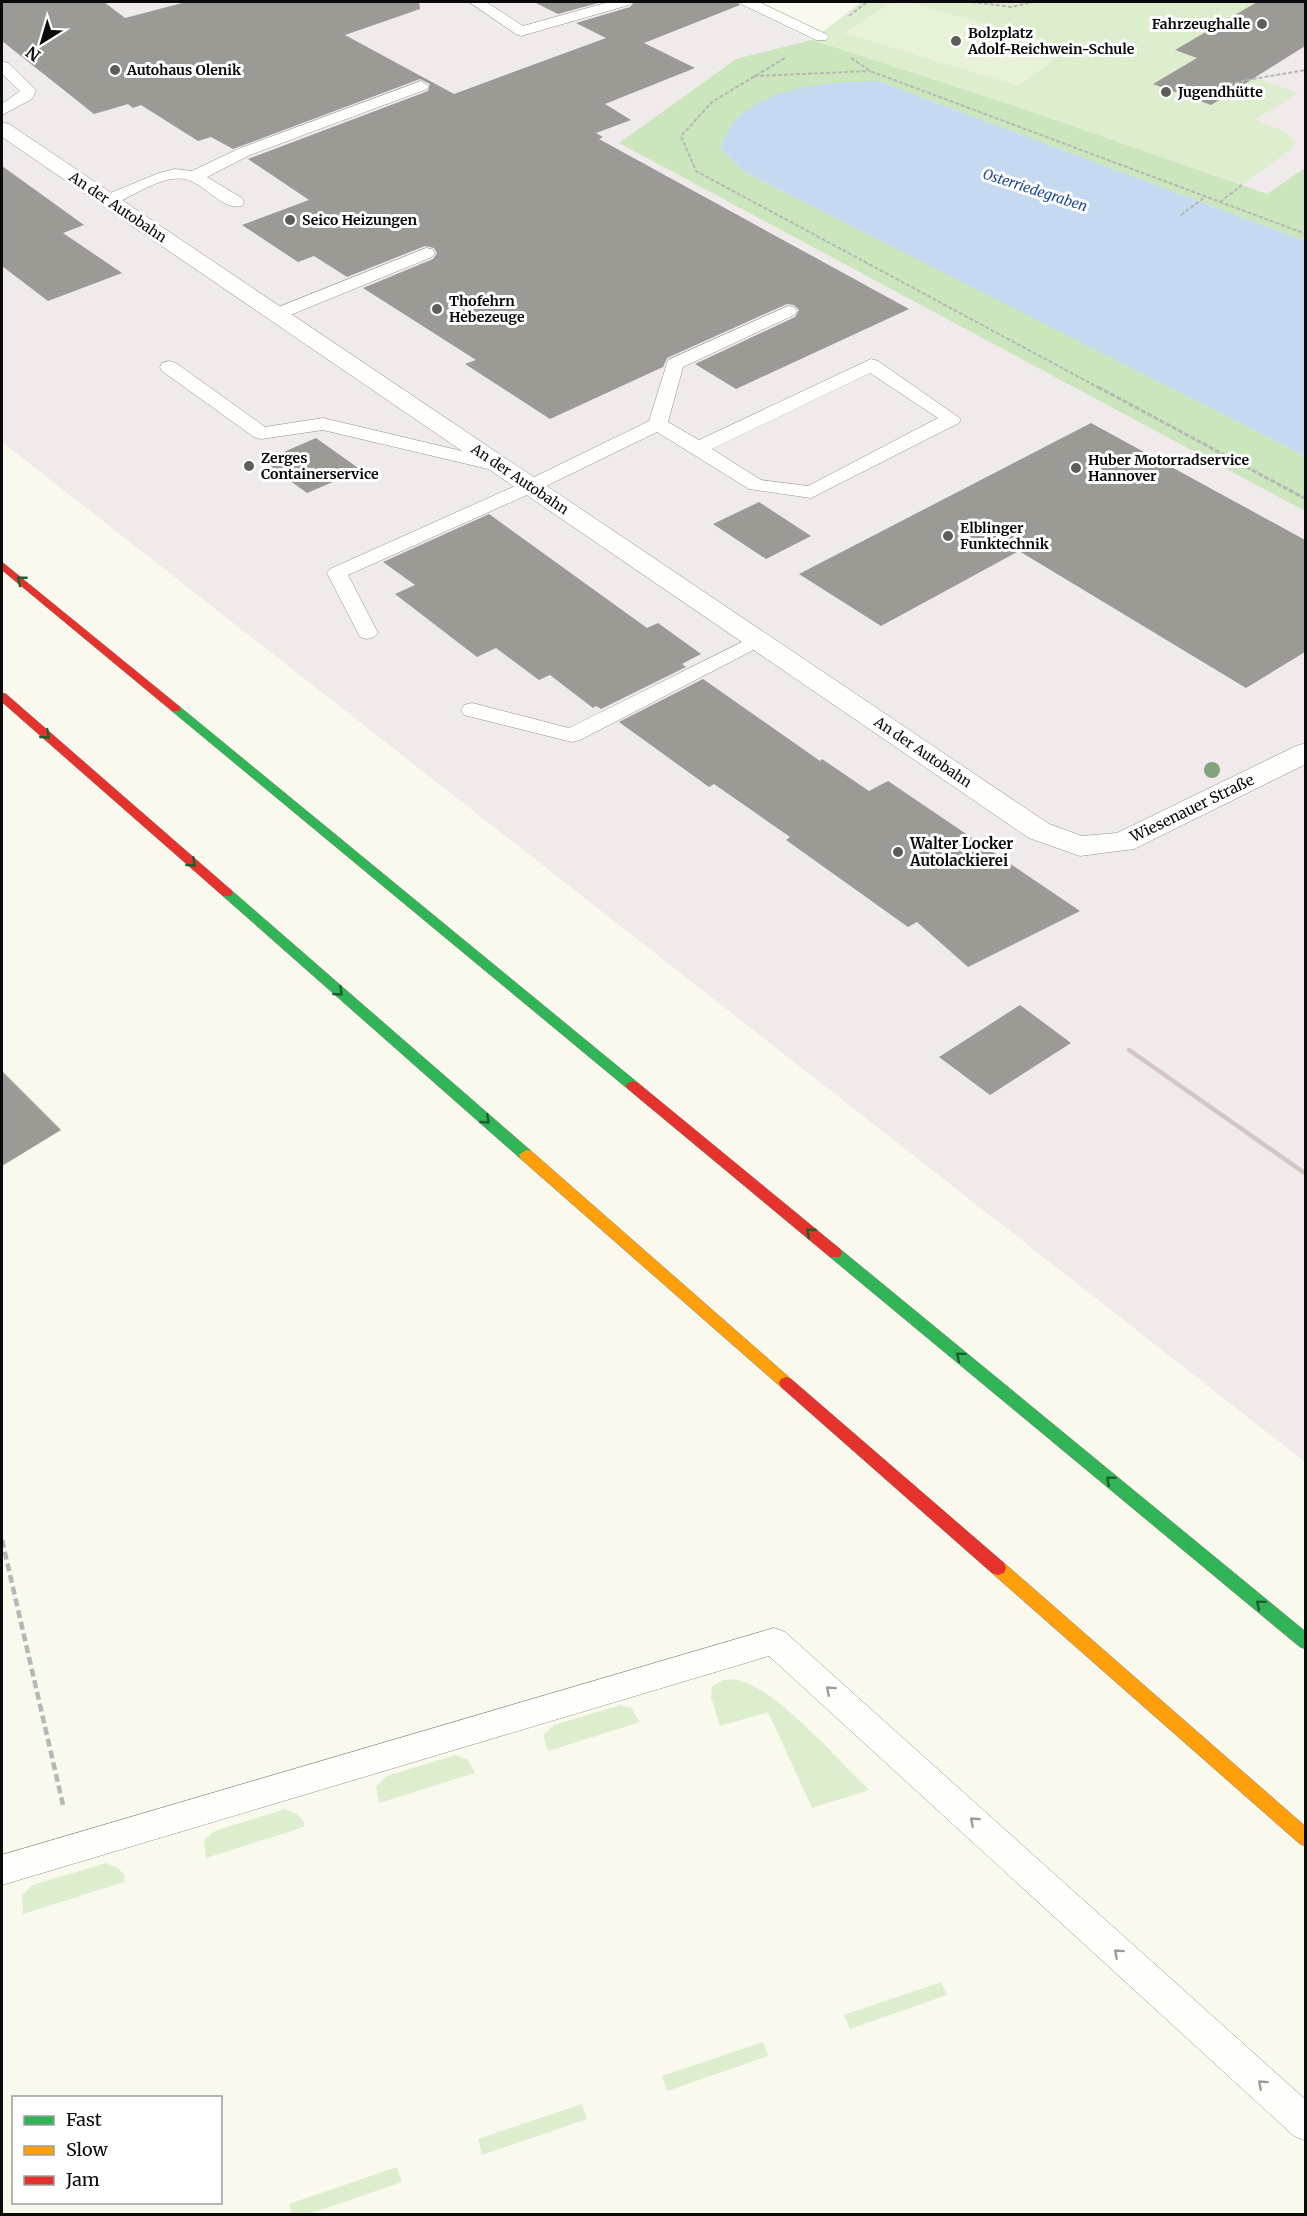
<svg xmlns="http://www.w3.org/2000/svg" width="1307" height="2216" font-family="Merriweather,serif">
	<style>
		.industrial { fill: #f0eaea }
		.green { fill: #dceece }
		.forest { fill: #cbe5bd }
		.pitch { fill: #e7f2d8 }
		.water { fill: #c5daf0 }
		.building { fill: #9b9a94 }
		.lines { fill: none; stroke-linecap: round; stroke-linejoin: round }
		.lane-casing { stroke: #92928c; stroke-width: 1 }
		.street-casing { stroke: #92928c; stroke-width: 1 }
		.fast-casing { stroke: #7f7f7a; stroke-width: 1 }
		.slow-casing { stroke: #7f7f7a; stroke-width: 1 }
		.jam-casing { stroke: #7f7f7a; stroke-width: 1 }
		.path-far2 { stroke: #b7b7b5; stroke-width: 2; stroke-dasharray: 4 2; stroke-linecap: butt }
		.path-far1 { stroke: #b7b7b5; stroke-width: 3; stroke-dasharray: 5 2; stroke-linecap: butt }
		.path { stroke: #b7b7b5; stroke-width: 4.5; stroke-dasharray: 8 4; stroke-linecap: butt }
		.lane { fill: #fefefc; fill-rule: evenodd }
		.street { fill: #fefefc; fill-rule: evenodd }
		.fast { fill: #30b455; fill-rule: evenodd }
		.slow { fill: #ff9f0a; fill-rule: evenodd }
		.jam { fill: #e5322d; fill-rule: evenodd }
		.rail { stroke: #d4c7c3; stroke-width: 4.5 }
		.tree { fill: #82a37c }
		.oneway { stroke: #1d5f30 }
		.oneway2 { stroke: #9c9c9b }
		.poi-dot { fill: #5e5e59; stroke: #fff; stroke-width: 2 }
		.labels { text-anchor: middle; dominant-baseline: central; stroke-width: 6; stroke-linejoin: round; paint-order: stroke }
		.far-poi-label { font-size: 14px; font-weight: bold; fill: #0a0a0a; stroke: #fff; text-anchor: start }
		.far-water-label { font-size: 14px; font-style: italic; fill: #1c4893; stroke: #fff }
		.far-street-label { font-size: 14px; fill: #0a0a0a; stroke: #fff }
		.street-label { font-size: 15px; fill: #0a0a0a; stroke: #fff }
		.poi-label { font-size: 15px; font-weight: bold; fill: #0a0a0a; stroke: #fff; text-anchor: start }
	</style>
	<rect width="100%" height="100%" fill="#f9f9ed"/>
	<polygon class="industrial" points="2,2 735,2 812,40 1018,107 1167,2 1305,2 1305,1462 2,442"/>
	<g class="green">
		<polygon points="861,2 1257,2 1176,50 1298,93 1255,120 1283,131 1296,141 1290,150 1242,185 1018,107 812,40"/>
		<path d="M 723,1680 C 727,1680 733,1679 737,1680 C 775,1687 839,1761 869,1790 L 812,1808 L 768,1712 L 720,1726 L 711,1697 L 712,1686 Z"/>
		<polygon points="620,1705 632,1709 640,1722 548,1751 543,1735 554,1725"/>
		<polygon points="455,1755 468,1760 475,1773 379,1803 376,1786 387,1776"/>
		<polygon points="285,1809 297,1814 304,1822 304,1827 206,1858 204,1840 215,1831"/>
		<polygon points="106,1863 118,1868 125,1876 124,1882 23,1914 22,1895 33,1885"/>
		<polygon points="941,1982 947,1995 850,2029 844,2015"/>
		<polygon points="763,2042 768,2056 667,2091 662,2076"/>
		<polygon points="582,2104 587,2119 482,2155 478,2139"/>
		<polygon points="397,2167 402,2182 309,2214 292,2214 289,2204"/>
	</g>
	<polygon class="forest" points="812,40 1018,107 1267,194 1305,168 1305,241 878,81 720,148 743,171 1305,456 1305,511 619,143 736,59"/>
	<polygon class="pitch" points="893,2 908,2 1070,48 1018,86 844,33"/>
	<path class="water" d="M 878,81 L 1305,241 L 1305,456 L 743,171 L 720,148 C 724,140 728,129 733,123 C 768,84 829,83 878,81 Z"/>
	<g class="building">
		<polygon points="2,2 104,2 125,18 186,2 419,2 420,9 345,35 454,94 606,38 576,23 630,7 634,2 738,2 740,5 644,43 695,68 605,104 631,120 596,133 603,137 599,139 909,309 736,389 695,364 795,317 799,310 794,305 787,304 667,358 663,367 550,419 465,364 476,360 363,288 433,259 437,253 434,248 425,246 347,277 314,256 298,262 242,225 309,200 248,159 428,91 430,84 420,79 233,149 211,137 198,141 141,105 133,108 128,104 94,114 2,41"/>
		<polygon points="534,2 602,2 558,14"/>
		<polygon points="1257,2 1305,2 1305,46 1211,105 1153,84 1197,58 1175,50"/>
		<polygon points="2,166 84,225 63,233 122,273 48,301 2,266"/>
		<polygon points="1091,423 1305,540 1305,652 1246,688 1019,551 881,626 799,574"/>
		<polygon points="316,438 361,470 307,493 263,461"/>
		<polygon points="759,502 811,536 766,559 713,524"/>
		<polygon points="489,514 647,628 658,623 701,654 682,664 686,667 601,709 596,706 593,708 550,675 539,680 496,648 477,657 395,594 415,585 383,562"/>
		<polygon points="703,679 820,761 822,759 869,791 888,781 1080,911 968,967 917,922 908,927 786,840 790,837 714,784 709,787 619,722"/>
		<polygon points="1020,1005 1071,1043 990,1095 939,1057"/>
		<polygon points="2,1071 61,1130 2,1166"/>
	</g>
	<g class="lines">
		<defs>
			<g id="lane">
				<polygon points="469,2 486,2 523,26 609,2 632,2 629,5 521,36 516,34"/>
				<polygon points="740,2 759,2 826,34 829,37 826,40 816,40 743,5"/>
				<polygon points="2,61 8,63 36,90 32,99 2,115 2,104 20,91 2,74"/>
				<path d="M 421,81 L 429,86 L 427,89 L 250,155 L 207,177 L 242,198 L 244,202 L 242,206 C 222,211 204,183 185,179 C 163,175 134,195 115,204 L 103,204 L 101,200 L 103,196 L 159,173 L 175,169 L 192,171 L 238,149 Z"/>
				<polygon points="426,248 432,249 435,253 432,257 283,318 271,318 268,314 271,310"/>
				<path d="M 788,306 L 794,307 L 797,311 L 794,315 L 683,367 L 668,422 L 699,440 L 871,359 L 878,361 L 961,419 L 959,423 L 811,498 L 749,489 L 657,432 L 538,490 L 348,575 L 378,633 L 374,637 L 367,639 L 360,637 L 327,573 L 330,569 L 524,482 L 649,421 L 668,360 ZM 870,373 L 938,418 L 808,486 L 761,480 L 712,449 Z"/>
				<polygon points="169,361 176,363 265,427 323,418 508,462 511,466 508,470 501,472 323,430 261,439 254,437 162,371 160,367 162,363"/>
				<polygon points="758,634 765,636 769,640 765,644 580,740 572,742 464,715 461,710 464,705 472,703 569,728"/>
				<polygon points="774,1628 785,1632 1306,2100 1306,2141 1294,2136 769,1656 2,1885 2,1855"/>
			</g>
			<polygon id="street" points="2,122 9,124 1049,824 1082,836 1117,833 1296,746 1306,743 1306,764 1134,849 1080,856 1029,838 2,137"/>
			<g id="fast">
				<polygon points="176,705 180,707 638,1083 640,1086 638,1089 628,1089 172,711 172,707"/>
				<polygon points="227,889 231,890 531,1151 533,1155 531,1159 521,1159 223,896 221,893 223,890"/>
				<polygon points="835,1248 840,1249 1306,1632 1306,1649 1300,1647 830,1257 828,1253 830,1249"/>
			</g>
			<g id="slow">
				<polygon points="526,1150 531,1151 791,1379 793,1383 791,1387 786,1389 781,1387 521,1159 519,1155"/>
				<polygon points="998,1561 1004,1563 1306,1827 1306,1846 1300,1844 992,1573 990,1568 992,1563"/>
			</g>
			<g id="jam">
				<polygon points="2,562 180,707 180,711 172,711 2,570"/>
				<polygon points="2,693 6,694 231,890 233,893 231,896 223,896 2,702"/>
				<polygon points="633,1081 638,1083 840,1249 842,1253 840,1257 830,1257 628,1089 626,1086 628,1083"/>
				<polygon points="786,1377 791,1379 1004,1563 1006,1568 1004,1573 998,1575 992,1573 781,1387 779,1383 781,1379"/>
			</g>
		</defs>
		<use href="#lane" class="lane-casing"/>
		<use href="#street" class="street-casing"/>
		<use href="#fast" class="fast-casing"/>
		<use href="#slow" class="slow-casing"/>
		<use href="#jam" class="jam-casing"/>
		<g class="path-far2">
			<polyline points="972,2 1011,7 1033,2"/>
			<polyline points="849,16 867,2"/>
			<polyline points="785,58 712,102 681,136 696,171 1101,389"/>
			<polyline points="851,58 870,71 1306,234"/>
			<polyline points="754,76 870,71"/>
			<polyline points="1183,97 1247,80 1306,70"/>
			<polyline points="1220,202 1242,185"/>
			<polyline points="1181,215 1205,197"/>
		</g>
		<polyline class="path-far1" points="1098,387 1306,499"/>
		<polyline class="path" points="2,1540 63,1805"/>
		<use href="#lane" class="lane"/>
		<use href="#street" class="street"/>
		<use href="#fast" class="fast"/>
		<use href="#slow" class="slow"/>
		<use href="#jam" class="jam"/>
		<polyline class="rail" points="1129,1050 1306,1174"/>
	</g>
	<circle class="tree" cx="1212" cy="770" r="8"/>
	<defs><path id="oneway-chevron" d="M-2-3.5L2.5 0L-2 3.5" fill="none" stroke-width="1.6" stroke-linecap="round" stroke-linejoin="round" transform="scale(1.5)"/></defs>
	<g class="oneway">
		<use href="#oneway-chevron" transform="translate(21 580) rotate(-141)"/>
		<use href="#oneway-chevron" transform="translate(46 735) rotate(41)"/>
		<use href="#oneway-chevron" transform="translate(192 863) rotate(41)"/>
		<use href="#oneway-chevron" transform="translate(339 992) rotate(41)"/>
		<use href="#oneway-chevron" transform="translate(486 1120) rotate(41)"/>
		<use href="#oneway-chevron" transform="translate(810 1232) rotate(-140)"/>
		<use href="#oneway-chevron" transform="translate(960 1356) rotate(-140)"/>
		<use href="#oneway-chevron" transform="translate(1110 1480) rotate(-140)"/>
		<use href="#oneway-chevron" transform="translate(1260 1604) rotate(-140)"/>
	</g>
	<g class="oneway2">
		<use href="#oneway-chevron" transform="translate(830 1690) rotate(-138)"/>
		<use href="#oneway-chevron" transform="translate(974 1821) rotate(-138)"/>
		<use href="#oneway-chevron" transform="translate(1118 1953) rotate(-138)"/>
		<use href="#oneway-chevron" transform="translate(1262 2084) rotate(-138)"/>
	</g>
	<g class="poi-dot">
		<circle cx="1262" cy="24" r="6"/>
		<circle cx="956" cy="41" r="6"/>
		<circle cx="115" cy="70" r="6"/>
		<circle cx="1166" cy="92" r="6"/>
		<circle cx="290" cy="220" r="6"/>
		<circle cx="437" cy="309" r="6"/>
		<circle cx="249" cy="466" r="6"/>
		<circle cx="1076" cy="468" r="6"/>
		<circle cx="948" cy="536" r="6"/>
		<circle cx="898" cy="852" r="6"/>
	</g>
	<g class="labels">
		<g class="far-poi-label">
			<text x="1250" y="24" text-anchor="end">Fahrzeughalle</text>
			<text x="968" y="33">Bolzplatz<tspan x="968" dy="16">Adolf-Reichwein-Schule</tspan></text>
			<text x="127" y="70">Autohaus Olenik</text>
			<text x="1178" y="92">Jugendhütte</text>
			<text x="302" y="220">Seico Heizungen</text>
			<text x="449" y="301">Thofehrn<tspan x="449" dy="16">Hebezeuge</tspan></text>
			<text x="261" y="458">Zerges<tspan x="261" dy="16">Containerservice</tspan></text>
			<text x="1088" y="460">Huber Motorradservice<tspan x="1088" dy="16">Hannover</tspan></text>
			<text x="960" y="528">Elblinger<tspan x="960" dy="16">Funktechnik</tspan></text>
		</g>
		<g class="far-water-label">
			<text transform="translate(1035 190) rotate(18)">Osterriedegraben</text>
		</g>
		<g class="far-street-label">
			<text transform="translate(118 207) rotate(34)">An der Autobahn</text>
			<text transform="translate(520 479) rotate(34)">An der Autobahn</text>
			<text transform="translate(923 752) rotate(34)">An der Autobahn</text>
		</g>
		<g class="street-label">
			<text transform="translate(1192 808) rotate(-26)">Wiesenauer Straße</text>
		</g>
		<g class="poi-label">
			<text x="910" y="843">Walter Locker<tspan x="910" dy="17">Autolackierei</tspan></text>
		</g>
	</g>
	<rect width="1307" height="2216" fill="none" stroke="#0a0a0a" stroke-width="6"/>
	<rect x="12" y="2096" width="210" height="108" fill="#ffffff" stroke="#9d9d9d" stroke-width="1.5"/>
	<rect x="24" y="2116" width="30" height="9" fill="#30b455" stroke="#9d9d9d" stroke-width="1.5"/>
	<text x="66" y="2126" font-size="18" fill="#0a0a0a">Fast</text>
	<rect x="24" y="2146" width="30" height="9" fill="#ff9f0a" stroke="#9d9d9d" stroke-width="1.5"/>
	<text x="66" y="2156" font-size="18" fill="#0a0a0a">Slow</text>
	<rect x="24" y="2176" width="30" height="9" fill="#e5322d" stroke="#9d9d9d" stroke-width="1.5"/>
	<text x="66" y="2186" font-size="18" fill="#0a0a0a">Jam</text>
	<g transform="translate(42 42) rotate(217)" stroke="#ffffff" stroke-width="4.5" paint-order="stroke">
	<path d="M0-4.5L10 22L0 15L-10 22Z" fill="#0a0a0a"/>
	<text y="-9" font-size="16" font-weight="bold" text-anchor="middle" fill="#0a0a0a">N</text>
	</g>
</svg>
